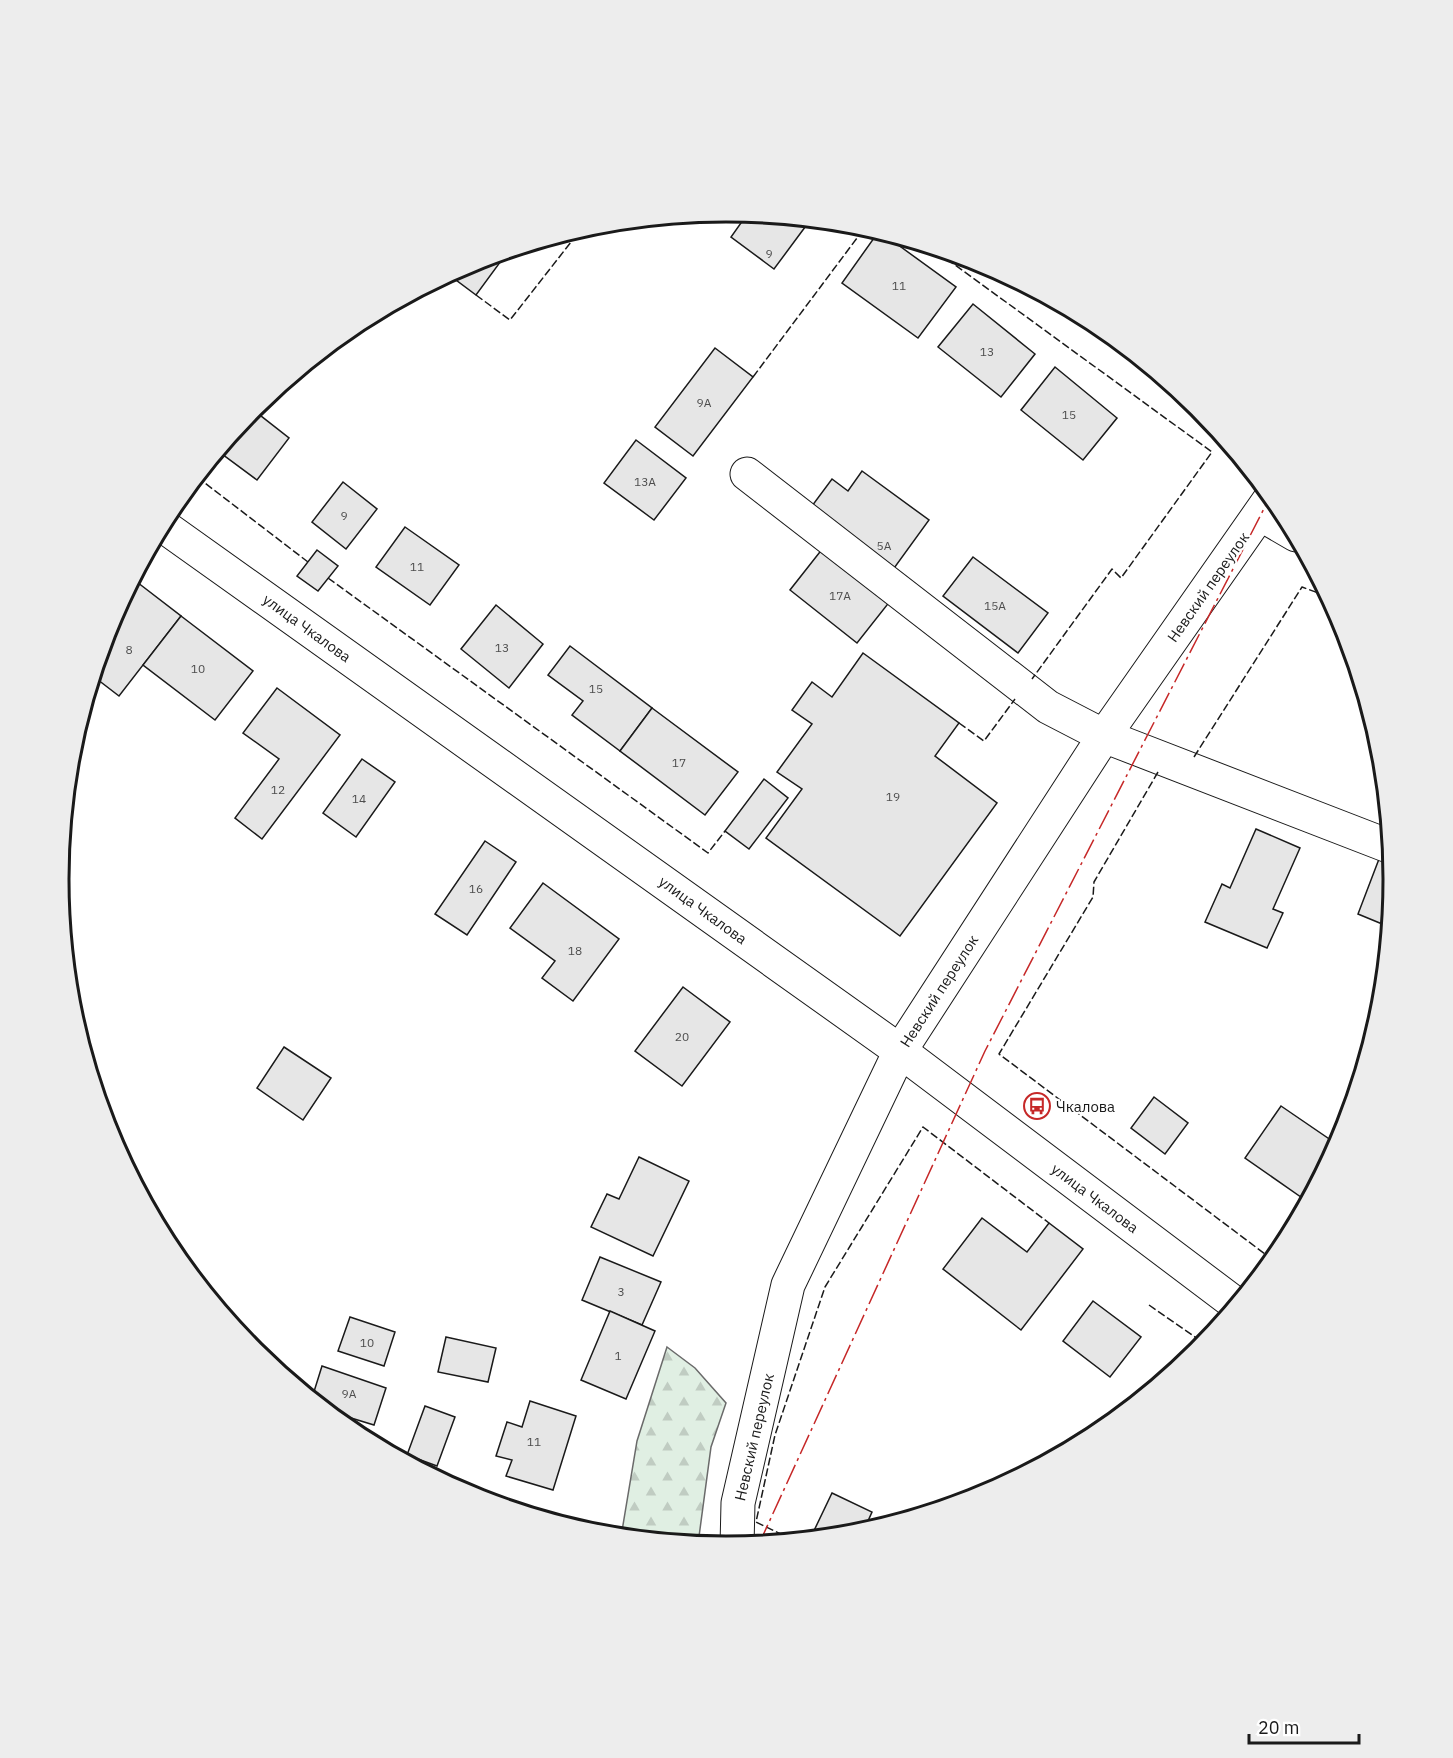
<svg xmlns="http://www.w3.org/2000/svg" width="1453" height="1758" font-family="'IBM Plex Sans',sans-serif">
	<style>
		.forest { fill: url(#forest-firs); stroke: #6a6a6a; stroke-width: 1.5 }
		.building { fill: #e6e6e6; stroke: #1a1a1a; stroke-width: 1.5 }
		.lines { fill: none; stroke-linecap: round; stroke-linejoin: round }
		.minor-casing { stroke: #1a1a1a; stroke-width: 35 }
		.minor { stroke: #fff; stroke-width: 33 }
		.fence { stroke: #1a1a1a; stroke-width: 1.5; stroke-dasharray: 8 3; stroke-linecap: butt }
		.power { stroke: #c62828; stroke-width: 1.5; stroke-dasharray: 21 4.5 3 4.5; stroke-linecap: butt }
		.labels { text-anchor: middle; dominant-baseline: central; stroke-width: 4.5; stroke-linejoin: round; paint-order: stroke }
		.number-label { font-size: 12px; fill: #4d4d4d }
		.street-label { font-size: 15px; fill: #1a1a1a; stroke: #fff }
		.poi-label { font-size: 15px; fill: #1a1a1a; stroke: #fff; text-anchor: start }
		.rim { fill: none; stroke: #1a1a1a; stroke-width: 3 }
	</style>
	<defs>
		<pattern id="forest-firs" width="22" height="20" patternUnits="userSpaceOnUse" patternTransform="scale(1.5)"><rect width="22" height="20" fill="#e0efe3"/><path d="M5 1l3.5 6h-7zM16 11l3.5 6h-7z" fill="#c0ccc2"/></pattern>
	</defs>
	<rect width="100%" height="100%" fill="#fff"/>
	<polygon class="forest" points="667,1347 695,1368 726,1403 711,1447 698,1544 621,1537 637,1441"/>
	<g class="building">
		<polygon points="748,213 811,219 774,269 731,237"/>
		<polygon points="879,231 956,287 918,338 842,283"/>
		<polygon points="493,255 501,261 476,295 448,274 471,262"/>
		<polygon points="973,304 1035,354 1001,397 938,347"/>
		<polygon points="715,348 753,377 693,456 655,427"/>
		<polygon points="1055,367 1117,418 1083,460 1021,410"/>
		<polygon points="252,409 289,438 257,480 218,451"/>
		<polygon points="636,440 686,478 654,520 604,483"/>
		<polygon points="862,471 929,520 892,571 809,510 832,479 848,491"/>
		<polygon points="343,482 377,509 346,549 312,522"/>
		<polygon points="405,527 459,565 430,605 376,567"/>
		<polygon points="823,548 891,600 857,643 790,590"/>
		<polygon points="317,550 338,566 318,591 297,576"/>
		<polygon points="973,557 1048,613 1018,653 943,596"/>
		<polygon points="133,579 181,616 119,696 93,676 109,623"/>
		<polygon points="496,605 543,644 509,688 461,649"/>
		<polygon points="181,616 253,671 215,720 143,665"/>
		<polygon points="570,646 652,708 620,751 572,715 583,701 548,675"/>
		<polygon points="863,653 959,723 935,756 997,803 900,936 766,838 802,789 777,772 812,724 792,710 812,682 832,697"/>
		<polygon points="277,688 340,735 262,839 235,818 279,759 243,733"/>
		<polygon points="652,708 738,772 705,815 620,751"/>
		<polygon points="362,759 395,782 356,837 323,813"/>
		<polygon points="764,779 788,798 749,849 725,831"/>
		<polygon points="1256,829 1300,848 1273,909 1283,913 1267,948 1205,922 1222,884 1230,888"/>
		<polygon points="485,841 516,862 467,935 435,914"/>
		<polygon points="1379,859 1393,865 1394,879 1391,919 1387,926 1358,914"/>
		<polygon points="543,883 619,939 573,1001 542,978 555,961 510,928"/>
		<polygon points="683,987 730,1022 682,1086 635,1051"/>
		<polygon points="284,1047 331,1078 303,1120 257,1088"/>
		<polygon points="1154,1097 1188,1123 1165,1154 1131,1128"/>
		<polygon points="1281,1106 1338,1145 1308,1202 1245,1158"/>
		<polygon points="639,1157 689,1181 653,1256 591,1227 607,1194 619,1199"/>
		<polygon points="982,1218 1027,1252 1049,1223 1083,1249 1021,1330 943,1269"/>
		<polygon points="600,1257 661,1282 642,1325 582,1300"/>
		<polygon points="1093,1301 1141,1337 1110,1377 1063,1341"/>
		<polygon points="610,1311 655,1331 626,1399 581,1380"/>
		<polygon points="350,1317 395,1332 384,1366 338,1351"/>
		<polygon points="446,1337 496,1348 488,1382 438,1372"/>
		<polygon points="322,1366 386,1388 374,1425 325,1410 312,1398"/>
		<polygon points="530,1401 576,1416 553,1490 506,1476 512,1460 496,1456 507,1422 522,1427"/>
		<polygon points="425,1406 455,1417 437,1466 407,1455"/>
		<polygon points="832,1493 872,1512 863,1532 810,1539"/>
	</g>
	<g class="lines">
		<defs>
			<g id="minor">
				<polyline points="747,474 1048,707 1104,736 1391,847"/>
				<polyline points="1260,514 1296,535"/>
				<polyline points="162,525 900,1051 1237,1305"/>
				<polyline points="737,1546 738,1503 788,1285 900,1051 1104,736 1272,496"/>
			</g>
		</defs>
		<use href="#minor" class="minor-casing"/>
		<use href="#minor" class="minor"/>
		<g class="fence">
			<polyline points="929,246 1212,452 1121,578 1112,569 1032,679"/>
			<polyline points="476,295 510,320 582,228"/>
			<polyline points="753,377 866,226"/>
			<polyline points="197,477 308,562"/>
			<polyline points="328,578 708,853 725,831"/>
			<polyline points="959,723 984,741 1015,699"/>
			<polyline points="1194,757 1302,587 1329,597"/>
			<polyline points="1158,772 1094,882 1093,897 999,1054 1273,1260"/>
			<polyline points="1149,1305 1205,1344"/>
			<polyline points="793,1540 756,1522 775,1435 825,1287 923,1127 1049,1223"/>
		</g>
		<polyline class="power" points="759,1544 985,1051 1271,495"/>
	</g>
	<defs>
		<symbol id="bus-ring" viewBox="-11 -11 22 22"><circle r="9.5" fill="#fff" stroke="#c62828" stroke-width="1.5"/><path d="M-5-6H5V4H4V6H2V4H-2V6H-4V4H-5ZM-3.5-4V0h7V-4ZM-3.5 1.2v1.5H-2V1.2ZM2 1.2v1.5H3.5V1.2Z" fill="#c62828"/></symbol>
	</defs>
	<g fill-rule="evenodd">
		<use href="#bus-ring" x="1022" y="1091" width="30" height="30"/>
	</g>
	<g class="labels">
		<g class="number-label">
			<text x="769" y="253">9</text>
			<text x="899" y="285">11</text>
			<text x="987" y="351">13</text>
			<text x="704" y="402">9А</text>
			<text x="1069" y="414">15</text>
			<text x="645" y="481">13А</text>
			<text x="344" y="515">9</text>
			<text x="884" y="545">5А</text>
			<text x="417" y="566">11</text>
			<text x="840" y="595">17А</text>
			<text x="995" y="605">15А</text>
			<text x="502" y="647">13</text>
			<text x="129" y="649">8</text>
			<text x="198" y="668">10</text>
			<text x="596" y="688">15</text>
			<text x="679" y="762">17</text>
			<text x="278" y="789">12</text>
			<text x="893" y="796">19</text>
			<text x="359" y="798">14</text>
			<text x="476" y="888">16</text>
			<text x="575" y="950">18</text>
			<text x="682" y="1036">20</text>
			<text x="621" y="1291">3</text>
			<text x="367" y="1342">10</text>
			<text x="618" y="1355">1</text>
			<text x="349" y="1393">9А</text>
			<text x="534" y="1441">11</text>
		</g>
		<g class="street-label">
			<text transform="translate(1208 587) rotate(-55)">Невский переулок</text>
			<text transform="translate(307 628) rotate(36)">улица Чкалова</text>
			<text transform="translate(703 910) rotate(36)">улица Чкалова</text>
			<text transform="translate(939 991) rotate(-57)">Невский переулок</text>
			<text transform="translate(1095 1198) rotate(37)">улица Чкалова</text>
			<text transform="translate(754 1437) rotate(-77)">Невский переулок</text>
		</g>
		<g class="poi-label">
			<text x="1056" y="1106">Чкалова</text>
		</g>
	</g>
	<path d="M0 0H1453V1758H0ZM69 879a657 657 0 1 1 1314 0a657 657 0 1 1-1314 0Z" fill="#ededed" fill-rule="evenodd"/>
	<path class="rim" d="M69 879a657 657 0 1 1 1314 0a657 657 0 1 1-1314 0Z"/>
	<path d="M1249 1734v9h110v-9" fill="none" stroke="#1a1a1a" stroke-width="3"/>
	<text x="1258" y="1734" font-size="18" fill="#1a1a1a" stroke="#ffffff" stroke-width="4.5" paint-order="stroke">20 m</text>
</svg>
